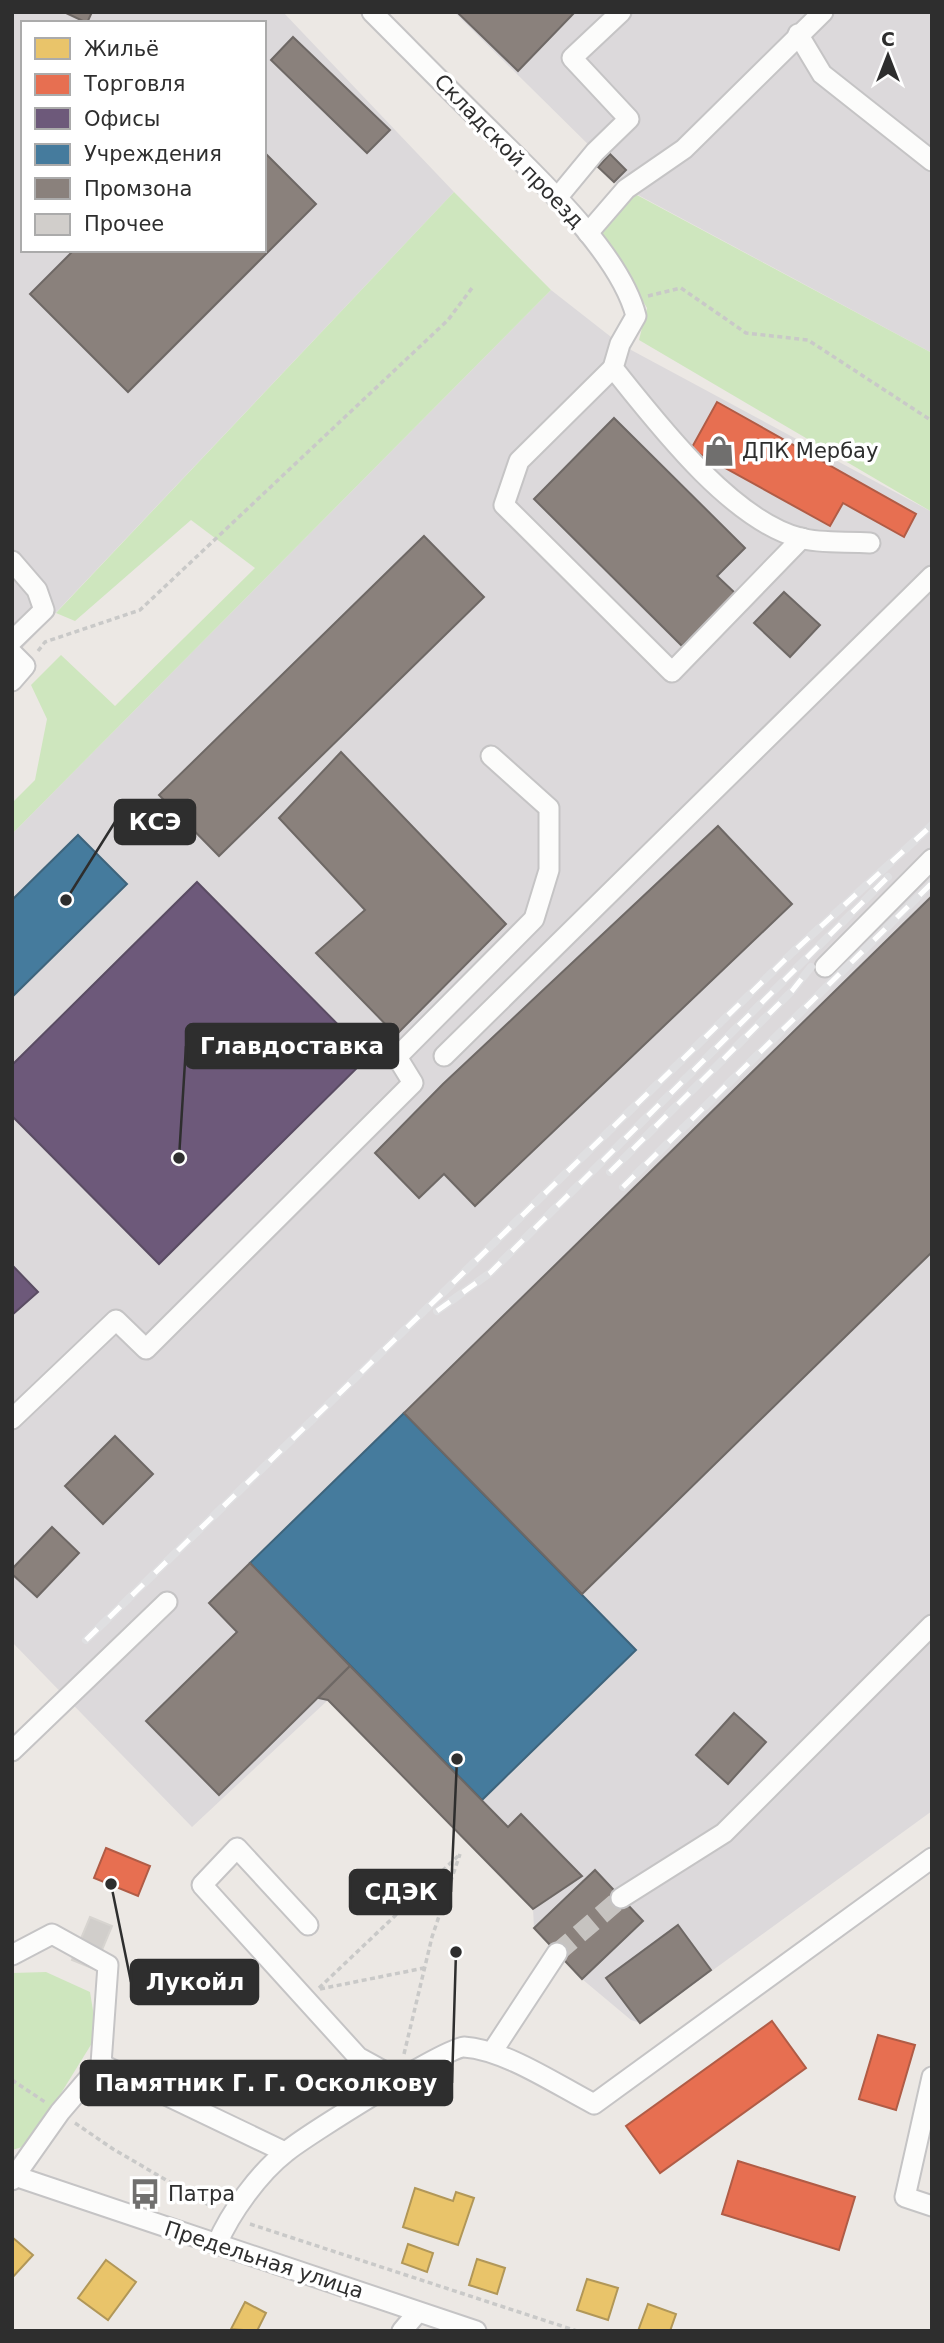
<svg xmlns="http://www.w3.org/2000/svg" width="944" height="2343" font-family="'DejaVu Sans',sans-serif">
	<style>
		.industrial { fill: #dcd9db; fill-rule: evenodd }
		.green { fill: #cee6be }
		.homes { fill: #e9c46a; stroke: #b19758; stroke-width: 2 }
		.shops { fill: #e76f51; stroke: #b05c46; stroke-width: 2 }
		.offices { fill: #6d597a; stroke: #5a4c63; stroke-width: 2 }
		.public { fill: #457b9d; stroke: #3e647c; stroke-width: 2 }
		.industry { fill: #8a817c; stroke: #6e6865; stroke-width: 2 }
		.building { fill: #d1cecb; stroke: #d7d4d0; stroke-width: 2 }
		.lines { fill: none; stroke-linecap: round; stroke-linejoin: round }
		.minor-tunnel { stroke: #c6c3c0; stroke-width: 19; stroke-dasharray: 19 10; stroke-linecap: butt }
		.minor-casing { stroke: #c5c4c5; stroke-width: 23 }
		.path { stroke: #c9c9c8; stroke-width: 3.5; stroke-dasharray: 5 3.5; stroke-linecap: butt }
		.minor { stroke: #fcfcfb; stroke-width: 19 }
		.rail-casing { stroke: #dfdfe1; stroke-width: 8 }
		.rail { stroke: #fff; stroke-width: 5; stroke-dasharray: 16; stroke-linecap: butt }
		.labels { text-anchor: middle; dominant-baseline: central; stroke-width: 7; stroke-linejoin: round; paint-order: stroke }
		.street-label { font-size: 21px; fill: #2e2e2e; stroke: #fff }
		.poi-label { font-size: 21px; fill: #2e2e2e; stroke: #fff; text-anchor: start }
		.leader { fill: none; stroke: #2e2e2e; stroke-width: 2.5 }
		.callout-dot { fill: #2e2e2e; stroke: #fff; stroke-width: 2.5 }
		.callout { fill: #2e2e2e; stroke: #2e2e2e; stroke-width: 2.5 }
		.callout-label { font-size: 23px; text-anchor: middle; font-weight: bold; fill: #fff }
	</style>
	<rect width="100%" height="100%" fill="#ece8e4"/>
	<g class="industrial">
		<path d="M 12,12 L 283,12 L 454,192 L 12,659 ZM 23,23 L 264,23 L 264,250 L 23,250 Z"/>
		<polygon points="454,12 932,12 932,353 614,182 626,169 610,154 604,160"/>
		<polygon points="551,290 620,344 932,512 932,1811 640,2023 631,2020 582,1979 534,1928 533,1909 328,1700 192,1827 12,1642 12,834"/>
	</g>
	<g class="green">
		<polygon points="454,192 551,290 12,834 12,803 35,780 47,719 31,685 61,655 115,706 255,568 191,520 75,621 56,613"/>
		<polygon points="635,194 932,353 932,512 639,340 647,308 602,233"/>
		<polygon points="46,1972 90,1992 97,2035 29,2145 12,2150 12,1973"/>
	</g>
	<g class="homes">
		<polygon points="415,2188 453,2201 456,2192 474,2198 458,2245 403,2227"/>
		<polygon points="12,2237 33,2255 12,2278"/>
		<polygon points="408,2244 433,2253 427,2272 402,2263"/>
		<polygon points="477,2259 505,2268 497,2294 469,2285"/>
		<polygon points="106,2260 136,2282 108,2320 78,2298"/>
		<polygon points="587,2279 618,2288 608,2320 577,2310"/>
		<polygon points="245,2302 266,2313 257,2331 231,2329"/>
		<polygon points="648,2304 676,2314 670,2331 638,2331"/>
	</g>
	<g class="shops">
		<polygon points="717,402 916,514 904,537 843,503 830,526 691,449"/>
		<polygon points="106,1848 150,1866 138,1896 94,1878"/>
		<polygon points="772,2021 806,2068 660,2173 626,2126"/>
		<polygon points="878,2035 915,2045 896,2110 859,2099"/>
		<polygon points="738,2161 855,2197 839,2250 722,2214"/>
	</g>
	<g class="offices">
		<polygon points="197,882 369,1056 159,1264 12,1116 12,1065"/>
		<polygon points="12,1265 38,1292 12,1315"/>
	</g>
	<g class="public">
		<polygon points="78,835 127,884 12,997 12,900"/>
		<polygon points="404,1413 636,1650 482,1800 250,1563"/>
	</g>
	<g class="industry">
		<polygon points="64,12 92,12 87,23"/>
		<polygon points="457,12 575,12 518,71"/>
		<polygon points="293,37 390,130 367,153 271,60"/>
		<polygon points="264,152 316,204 128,392 30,294 74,250 264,250"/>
		<polygon points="610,154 626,170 614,182 598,167"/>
		<polygon points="614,418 745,548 717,576 735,593 682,646 534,499"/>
		<polygon points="424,536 484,597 219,856 159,795"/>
		<polygon points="784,592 820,625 790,657 754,623"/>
		<polygon points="341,752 506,924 396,1035 316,953 365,910 279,818"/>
		<polygon points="718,826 792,904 475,1206 444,1174 419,1198 375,1153 443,1084"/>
		<polygon points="932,896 932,1252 582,1594 404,1413"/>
		<polygon points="115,1436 153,1474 103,1524 65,1486"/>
		<polygon points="52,1527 79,1553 37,1597 12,1574 12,1569"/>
		<polygon points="250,1563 350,1666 219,1795 146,1721 237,1632 209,1603"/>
		<polygon points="350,1666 508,1827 521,1814 582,1876 533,1909 328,1700 318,1698"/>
		<polygon points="734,1713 766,1742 728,1784 696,1755"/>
		<polygon points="595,1870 643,1921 582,1979 534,1928"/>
		<polygon points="678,1925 711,1970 640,2023 606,1978"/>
	</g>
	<polygon class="building" points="90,1917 112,1926 94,1969 72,1960"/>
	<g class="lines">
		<polyline class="minor-tunnel" points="557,1953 621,1898"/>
		<defs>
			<g id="minor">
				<path d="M 372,12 C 412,52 452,93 493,133 C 538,178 620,253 636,316 L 620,344 L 613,368 C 657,423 731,520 800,538 C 821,544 848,541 870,543"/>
				<polyline points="798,34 822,74 932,161"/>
				<polyline points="557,198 595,152 629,119 572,58 621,12"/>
				<polyline points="588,233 626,189 684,149 823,12"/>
				<polyline points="613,368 519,461 504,505 672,672 802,538"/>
				<polyline points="12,561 37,590 44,610 12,641"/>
				<polyline points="12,653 25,666 12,681"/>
				<polyline points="825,967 932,859"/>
				<polyline points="444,1056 932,576"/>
				<polyline points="12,1419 116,1320 146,1349 413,1083 397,1057 534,919 549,870 549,808 491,756"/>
				<polyline points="12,1751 167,1602"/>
				<polyline points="621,1898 724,1833 932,1625"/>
				<polyline points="308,1925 237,1848 202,1885 358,2057 400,2080"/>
				<polyline points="12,1955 52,1934 108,1965 101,2064"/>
				<polyline points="492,2052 557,1953"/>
				<polyline points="932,2077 905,2197 932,2206"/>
				<polyline points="12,2175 476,2331"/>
				<polyline points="12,2180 60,2112 101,2064 285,2152"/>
				<path d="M 217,2244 C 230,2213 259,2173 286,2152 C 305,2136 449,2046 464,2047 C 506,2050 557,2085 594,2104 L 932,1858"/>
				<polyline points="402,2331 418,2312"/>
			</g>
		</defs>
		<use href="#minor" class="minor-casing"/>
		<g class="path">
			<polyline points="648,296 681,288 746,333 808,340 932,421"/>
			<polyline points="38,651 45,642 140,610 448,320 472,288"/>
			<polyline points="319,1988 458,1856"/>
			<polyline points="320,1989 424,1968"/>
			<polyline points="404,2054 432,1937 460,1854"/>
			<polyline points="12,2080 45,2102"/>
			<polyline points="75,2123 113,2149 214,2208"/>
			<polyline points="250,2224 577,2331"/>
		</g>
		<use href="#minor" class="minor"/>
		<defs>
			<g id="rail">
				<polyline points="610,1172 792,991 811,967"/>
				<polyline points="623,1187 932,883"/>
				<polyline points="437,1311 490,1273 888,877"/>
				<polyline points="86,1640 793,952 932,825"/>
			</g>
		</defs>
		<use href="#rail" class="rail-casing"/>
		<use href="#rail" class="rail"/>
	</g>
	<defs>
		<symbol id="shop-bare" viewBox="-9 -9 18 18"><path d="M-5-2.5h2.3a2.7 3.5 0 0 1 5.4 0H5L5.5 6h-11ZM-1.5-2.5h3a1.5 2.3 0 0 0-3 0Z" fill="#706f6e" stroke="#fff" stroke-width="2.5" paint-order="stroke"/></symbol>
		<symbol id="bus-bare" viewBox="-9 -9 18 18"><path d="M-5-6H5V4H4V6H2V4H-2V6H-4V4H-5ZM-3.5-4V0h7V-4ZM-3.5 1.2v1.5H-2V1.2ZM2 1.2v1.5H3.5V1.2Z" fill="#706f6e" stroke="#fff" stroke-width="2.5" paint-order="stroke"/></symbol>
	</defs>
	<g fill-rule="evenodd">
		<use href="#shop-bare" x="697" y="429" width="44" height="44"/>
		<use href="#bus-bare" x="123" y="2172" width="44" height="44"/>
	</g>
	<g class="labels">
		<g class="street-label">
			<text transform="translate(509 151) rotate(46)">Складской проезд</text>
			<text transform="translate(264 2260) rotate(18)">Предельная улица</text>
		</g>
		<g class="poi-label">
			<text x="742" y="451">ДПК Мербау</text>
			<text x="168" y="2194">Патра</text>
		</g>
	</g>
	<path class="leader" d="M66 900L115 822M179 1158L186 1046M457 1759L451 1892M111 1884L131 1982M456 1952L452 2083"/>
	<g class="callout-dot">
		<circle cx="66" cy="900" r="7"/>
		<circle cx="179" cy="1158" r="7"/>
		<circle cx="457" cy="1759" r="7"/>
		<circle cx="111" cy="1884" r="7"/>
		<circle cx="456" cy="1952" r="7"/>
	</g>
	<g class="callout">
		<rect x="115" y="800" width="80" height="44" rx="7"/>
		<rect x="186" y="1024" width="212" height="44" rx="7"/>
		<rect x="350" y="1870" width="101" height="44" rx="7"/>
		<rect x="131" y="1960" width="127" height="44" rx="7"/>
		<rect x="81" y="2061" width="371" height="44" rx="7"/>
	</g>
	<g class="callout-label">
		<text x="155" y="830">КСЭ</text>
		<text x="292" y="1054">Главдоставка</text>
		<text x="401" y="1900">СДЭК</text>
		<text x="195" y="1990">Лукойл</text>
		<text x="266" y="2091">Памятник Г. Г. Осколкову</text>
	</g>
	<rect width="944" height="2343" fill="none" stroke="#2e2e2e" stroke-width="28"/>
	<rect x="21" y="21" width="245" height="231" fill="#ffffff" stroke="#ababab" stroke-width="2"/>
	<rect x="35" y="38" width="35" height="21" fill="#e9c46a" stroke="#ababab" stroke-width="2"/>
	<text x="84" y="56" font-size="21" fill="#2e2e2e">Жильё</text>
	<rect x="35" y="74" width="35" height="21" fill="#e76f51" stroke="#ababab" stroke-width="2"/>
	<text x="84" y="91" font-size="21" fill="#2e2e2e">Торговля</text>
	<rect x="35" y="108" width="35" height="21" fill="#6d597a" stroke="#ababab" stroke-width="2"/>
	<text x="84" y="126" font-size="21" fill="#2e2e2e">Офисы</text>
	<rect x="35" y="144" width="35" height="21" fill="#457b9d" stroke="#ababab" stroke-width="2"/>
	<text x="84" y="161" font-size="21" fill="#2e2e2e">Учреждения</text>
	<rect x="35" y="178" width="35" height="21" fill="#8a817c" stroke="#ababab" stroke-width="2"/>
	<text x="84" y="196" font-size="21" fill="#2e2e2e">Промзона</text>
	<rect x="35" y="214" width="35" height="21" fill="#d1cecb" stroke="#ababab" stroke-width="2"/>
	<text x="84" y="231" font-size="21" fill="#2e2e2e">Прочее</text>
	<g transform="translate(888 56)" stroke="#ffffff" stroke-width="5" paint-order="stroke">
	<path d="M0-5L12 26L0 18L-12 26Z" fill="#2e2e2e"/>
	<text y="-10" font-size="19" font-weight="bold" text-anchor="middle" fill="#2e2e2e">С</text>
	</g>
</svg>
